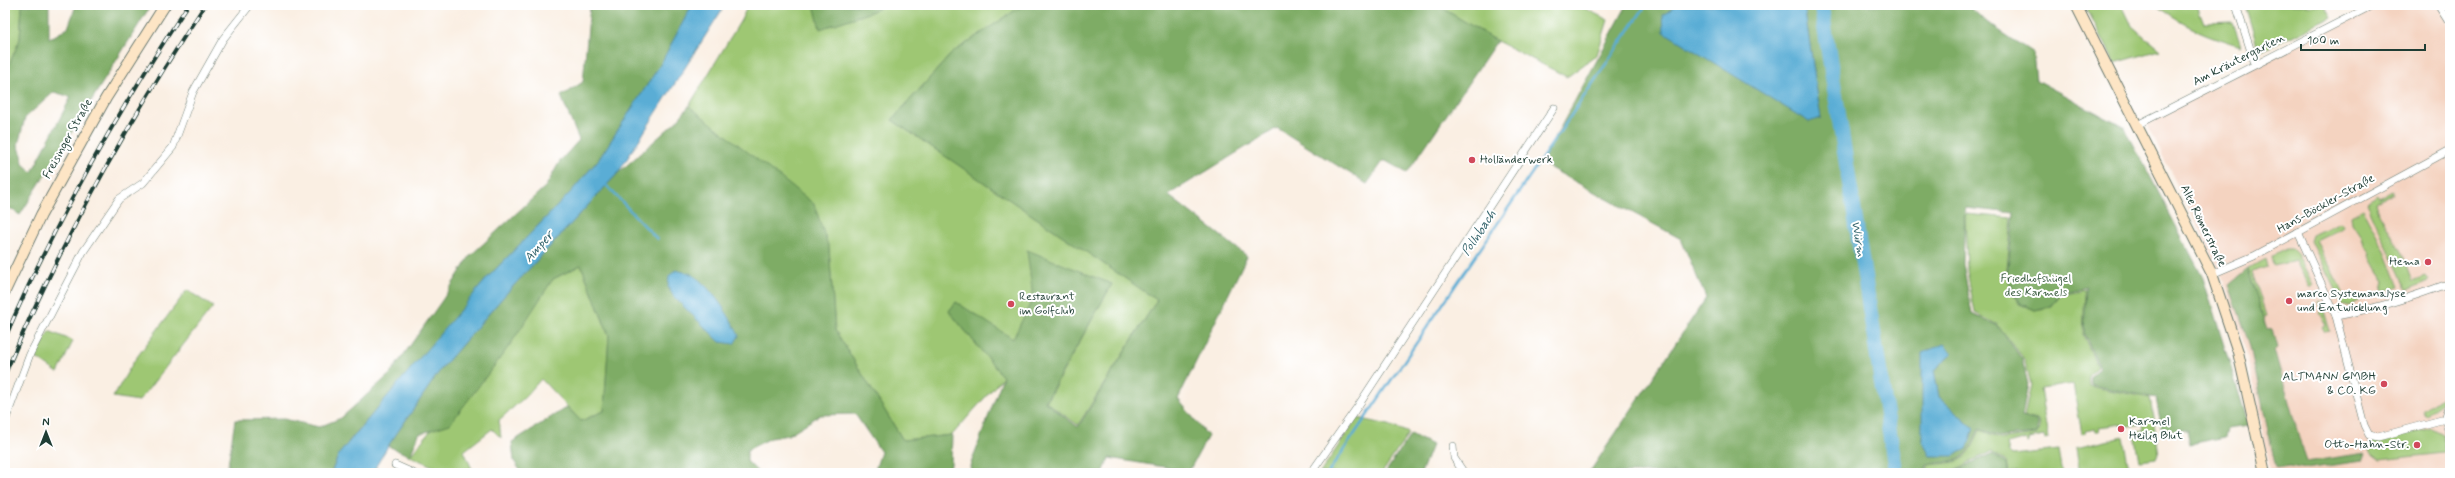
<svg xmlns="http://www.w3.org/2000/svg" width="2455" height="478" font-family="Mynerve,sans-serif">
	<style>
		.built { fill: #f4d3c0 }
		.green { fill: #9ec773; stroke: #5e8254 }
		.forest { fill: #7eac65; stroke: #4e744c; fill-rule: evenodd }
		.water { fill: #5aadd5; stroke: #3c7584 }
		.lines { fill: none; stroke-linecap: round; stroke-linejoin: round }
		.stream { stroke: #5aadd5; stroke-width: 2.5 }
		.river { stroke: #5aadd5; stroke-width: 15 }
		.street-casing { stroke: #6c7b71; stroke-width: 8 }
		.secondary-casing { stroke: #6c7b71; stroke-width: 12 }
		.street { stroke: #fff; stroke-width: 7 }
		.secondary { stroke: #fde5c5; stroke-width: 10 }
		.rail-casing { stroke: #1f3d34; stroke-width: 4 }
		.rail { stroke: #fff; stroke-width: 2.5; stroke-dasharray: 8; stroke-linecap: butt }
		.poi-dot { fill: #d1495b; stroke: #fff; stroke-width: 1.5 }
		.labels { text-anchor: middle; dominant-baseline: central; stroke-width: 4; stroke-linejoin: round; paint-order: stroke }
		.street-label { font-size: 12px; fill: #1f3d34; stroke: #fff }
		.poi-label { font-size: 12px; fill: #1f3d34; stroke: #fff; text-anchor: start }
		.park-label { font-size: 12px; fill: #3f6044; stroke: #fff }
		.water-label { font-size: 13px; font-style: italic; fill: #34646c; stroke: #fff }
	</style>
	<rect width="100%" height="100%" fill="#fff"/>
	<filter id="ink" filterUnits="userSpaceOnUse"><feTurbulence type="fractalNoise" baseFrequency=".025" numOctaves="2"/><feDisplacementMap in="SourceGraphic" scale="8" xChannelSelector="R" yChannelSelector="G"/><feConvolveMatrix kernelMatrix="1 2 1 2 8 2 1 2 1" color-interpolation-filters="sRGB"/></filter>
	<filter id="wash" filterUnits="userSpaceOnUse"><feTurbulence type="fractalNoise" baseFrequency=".012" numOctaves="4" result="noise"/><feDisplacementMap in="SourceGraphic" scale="16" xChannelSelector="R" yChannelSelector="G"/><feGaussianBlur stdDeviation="0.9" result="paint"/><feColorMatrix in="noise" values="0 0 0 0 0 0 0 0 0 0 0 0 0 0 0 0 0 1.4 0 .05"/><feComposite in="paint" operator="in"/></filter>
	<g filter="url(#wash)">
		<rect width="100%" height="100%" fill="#faefe3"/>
		<polygon class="built" points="2372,5 2450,5 2450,473 2271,473 2246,350 2220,270 2145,121"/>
		<g class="green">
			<polygon points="11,5 22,5 20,39 5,74 5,8"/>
			<polygon points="748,5 1023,5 952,53 892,120 1157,300 1078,425 1046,402 1112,284 1033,298 1013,340 956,302 949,311 1003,377 952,435 903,440 835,330 829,248 689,106 741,20"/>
			<polygon points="1437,5 1578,5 1608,20 1597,55 1567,77 1497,41"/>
			<polygon points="2085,5 2122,5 2132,26 2160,50 2115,63"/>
			<path d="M 2156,5 L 2197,5 L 2204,23 L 2233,22 L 2241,46 C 2210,37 2181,26 2156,5 Z"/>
			<polygon points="2245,5 2325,5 2332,17 2259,52"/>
			<polygon points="2392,191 2393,194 2375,203 2377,209 2404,257 2413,281 2426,276 2429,281 2407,290 2367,203 2376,196 2378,199"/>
			<polygon points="2363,209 2384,249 2399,286 2382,292 2384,281 2382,280 2382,278 2369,255 2370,253 2363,244 2364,242 2361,240 2362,238 2352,223 2351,216"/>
			<path d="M 1965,214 L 2012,218 L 2006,277 L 2020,304 L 2035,310 L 2051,307 L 2062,294 L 2085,289 L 2083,335 L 2098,367 L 2088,376 L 2089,386 L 2150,398 L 2159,454 L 2157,459 L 2139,461 L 2134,432 L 2143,430 L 2142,424 L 2121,427 L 2121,424 L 2099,427 L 2100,431 L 2096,431 L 2095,428 L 2085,430 L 2085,433 L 2082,434 L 2073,384 L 2040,389 L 2048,439 L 2045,440 L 2044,436 L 2029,439 L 2029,442 L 2027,443 L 2026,439 L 2007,444 L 2009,453 L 2013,455 L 2058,450 L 2062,473 L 2008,473 L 2006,462 L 1992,451 L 1954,470 L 1928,473 L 1928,465 C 1962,462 1967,463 1980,430 L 2003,439 L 2037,435 L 2039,428 L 2038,420 L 2024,417 L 2031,384 L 2024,359 L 1998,325 L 1975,313 L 1967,271 Z"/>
			<polygon points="2340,222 2344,227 2316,241 2347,300 2358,295 2361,300 2349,306 2342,304 2311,241 2313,235"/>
			<polygon points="2286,249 2293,249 2297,253 2313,285 2309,287 2296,260 2274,266 2272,256"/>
			<polygon points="2266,259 2268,267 2252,272 2266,316 2263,317 2248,269"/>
			<path d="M 581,265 L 609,336 L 604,411 L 581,421 L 541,379 L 525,397 L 499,420 L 501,438 L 492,429 L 464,451 L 472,469 C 451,478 429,464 410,456 L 553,279 Z"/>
			<polygon points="187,290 213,307 139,401 113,397 134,361"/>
			<polygon points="2321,301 2330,331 2325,332 2322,327 2326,325 2319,312 2322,310 2319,302"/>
			<polygon points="49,331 73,341 58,373 35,357"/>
			<polygon points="2443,396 2445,398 2427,417 2423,411"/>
			<polygon points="1357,418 1389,425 1409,433 1382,473 1320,473"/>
			<polygon points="2432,428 2443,434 2444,449 2446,451 2444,453 2380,460 2370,452 2367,446 2374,441 2377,442"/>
			<polygon points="2123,437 2129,468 2099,473 2080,473 2076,448"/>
		</g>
		<g class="forest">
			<path d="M 22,5 L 49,5 L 49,39 L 68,28 L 76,5 L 151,5 L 20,215 L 5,205 L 5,74 L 20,39 ZM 54,92 L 71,97 L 32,172 L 23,164 L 22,155 L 18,145 L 25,118 Z"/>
			<polygon points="590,5 692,5 661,65 599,159 570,193 488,277 434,344 348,442 382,473 372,473 375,468 339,454 331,473 222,473 227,471 235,420 284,419 319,427 341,418 390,374 443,299 470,256 546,186 560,161 579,140 561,96 583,82"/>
			<polygon points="814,5 885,5 871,12 820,29"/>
			<polygon points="1023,5 1437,5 1497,41 1407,173 1384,160 1367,184 1277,128 1168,195 1247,256 1178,399 1208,436 1189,471 1109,458 1103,473 971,473 970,466 1003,377 949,311 956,302 1013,339 1033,298 1027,250 1112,284 1045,402 1078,427 1157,300 892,120 952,53"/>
			<path d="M 1627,5 L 1677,5 L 1663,15 L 1821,118 L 1804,5 L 1967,5 L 1988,23 L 2033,53 L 2036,80 L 2125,128 L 2203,278 L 2249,426 L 2227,429 L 2225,437 L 2190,444 L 2187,430 L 2162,431 L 2156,398 L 2091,385 L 2090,377 L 2100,368 L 2084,334 L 2086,287 L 2062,293 L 2051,306 L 2035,310 L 2020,303 L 2007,277 L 2014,213 L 1965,208 L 1963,263 L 1972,314 L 1998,326 L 2022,359 L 2028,384 L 2022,417 L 2037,421 L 2037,434 L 2003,437 L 1979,429 C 1966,463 1961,461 1927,464 L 1926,473 L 1589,473 L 1706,298 L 1681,239 L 1541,163 ZM 1928,349 L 1953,353 L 1934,370 L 1939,397 L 1974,428 L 1922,441 Z"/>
			<polygon points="689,106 814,204 829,248 835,330 903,440 952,435 951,465 947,473 874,473 881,452 855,414 820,415 788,435 771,438 747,450 747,461 759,473 522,473 514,461 512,442 567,407 581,421 604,411 609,335 581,265 553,279 510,345 450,424 419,434 410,456 388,446 441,369 504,296 618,173 677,121"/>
			<polygon points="2248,269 2267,330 2272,329 2277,347 2274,349 2306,462 2365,453 2362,461 2306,469 2289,466 2276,468 2250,347 2229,285"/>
			<polygon points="1411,434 1432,445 1421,473 1385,473"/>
			<polygon points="1993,453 2006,464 2007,473 1945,473 1954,471"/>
		</g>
		<g class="water">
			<polygon points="692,5 725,5 618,173 504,296 441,369 388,446 372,473 331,473 339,454 348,443 488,277 570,193 599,159 660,65"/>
			<polygon points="1677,5 1804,5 1821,118 1809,122 1664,32 1663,15"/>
			<path d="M 676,270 C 681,272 687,272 691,274 C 710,285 731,317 739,336 L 734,344 L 720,342 L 674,297 L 668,287 L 669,276 Z"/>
			<polygon points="1944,344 1953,353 1934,370 1939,397 1974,428 1967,449 1953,456 1930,456 1922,441 1922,353"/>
		</g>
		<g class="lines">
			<g class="stream">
				<polyline points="605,184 657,239"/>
				<polyline points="1328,473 1646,5"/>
			</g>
			<polyline class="river" points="1821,5 1896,473"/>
		</g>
	</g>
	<g filter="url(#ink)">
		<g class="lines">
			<defs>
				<g id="street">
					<polyline points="2236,5 2255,64"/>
					<polyline points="2438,5 2450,24"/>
					<polyline points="2137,125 2373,5"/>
					<polyline points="2298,232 2336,316 2364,425 2369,435 2378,437 2445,419"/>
					<polyline points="2212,274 2254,256 2450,150"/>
					<path d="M 2336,316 C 2376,309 2413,297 2450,283"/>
					<polyline points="2450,404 2445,419 2450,437"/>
					<polyline points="5,421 30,354 83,252 119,199 143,183 173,147 193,92 223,39 250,5"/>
					<polyline points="1453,446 1454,458 1464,473"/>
					<polyline points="395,465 413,473"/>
					<polyline points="1311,473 1358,406 1554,108"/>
				</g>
				<g id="secondary">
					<polyline points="2076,5 2212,274 2238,352 2265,473"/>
					<polyline points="5,291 41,215 106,98 165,5"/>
				</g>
			</defs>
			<use href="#street" class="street-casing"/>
			<use href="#secondary" class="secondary-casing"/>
			<use href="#street" class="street"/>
			<use href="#secondary" class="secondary"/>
			<defs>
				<g id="rail">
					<path d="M 5,338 C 55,221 118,111 188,5"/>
					<path d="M 5,374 C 61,242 126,124 205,5"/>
				</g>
			</defs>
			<use href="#rail" class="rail-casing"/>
			<use href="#rail" class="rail"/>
		</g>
	</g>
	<g class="poi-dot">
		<circle cx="1472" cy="160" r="4"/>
		<circle cx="2428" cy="262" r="4"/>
		<circle cx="2289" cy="301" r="4"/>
		<circle cx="1011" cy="304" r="4"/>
		<circle cx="2384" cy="384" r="4"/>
		<circle cx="2121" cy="429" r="4"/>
		<circle cx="2417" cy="445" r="4"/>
	</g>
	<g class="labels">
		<g class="street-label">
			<text transform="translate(2239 60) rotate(-27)">Am Kräutergarten</text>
			<text transform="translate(68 139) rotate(-61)">Freisinger Straße</text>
			<text transform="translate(2326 204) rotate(-29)">Hans-Böckler-Straße</text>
			<text transform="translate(2203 226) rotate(64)">Alte Römerstraße</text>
		</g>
		<g class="poi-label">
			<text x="1480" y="160">Holländerwerk</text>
			<text x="2420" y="262" text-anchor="end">Hema</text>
			<text x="2297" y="294">marco Systemanalyse<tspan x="2297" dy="14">und Entwicklung</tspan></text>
			<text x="1019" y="297">Restaurant<tspan x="1019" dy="14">im Golfclub</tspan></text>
			<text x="2376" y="377" text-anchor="end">ALTMANN GMBH<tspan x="2376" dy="14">&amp; CO. KG</tspan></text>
			<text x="2129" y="422">Karmel<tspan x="2129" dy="14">Heilig Blut</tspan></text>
			<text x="2409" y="445" text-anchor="end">Otto-Hahn-Str.</text>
		</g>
		<g class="park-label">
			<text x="2036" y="279">Friedhofshügel<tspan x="2036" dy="14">des Karmels</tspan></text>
		</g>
		<g class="water-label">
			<text transform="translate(1479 233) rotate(-56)">Pollnbach</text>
			<text transform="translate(1858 239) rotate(81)">Würm</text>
			<text transform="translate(539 247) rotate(-48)">Amper</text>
		</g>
	</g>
	<rect width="2455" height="478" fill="none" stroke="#fff" stroke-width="20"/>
	<g transform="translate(46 432)" stroke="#ffffff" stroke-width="3" paint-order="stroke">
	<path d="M0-3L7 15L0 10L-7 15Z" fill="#1f3d34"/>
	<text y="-6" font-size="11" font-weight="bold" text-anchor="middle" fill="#1f3d34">N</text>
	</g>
	<path d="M2301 44v6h124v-6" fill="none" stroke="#1f3d34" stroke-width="2"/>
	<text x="2307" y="44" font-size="12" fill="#1f3d34" stroke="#ffffff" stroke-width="3" paint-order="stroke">100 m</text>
</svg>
